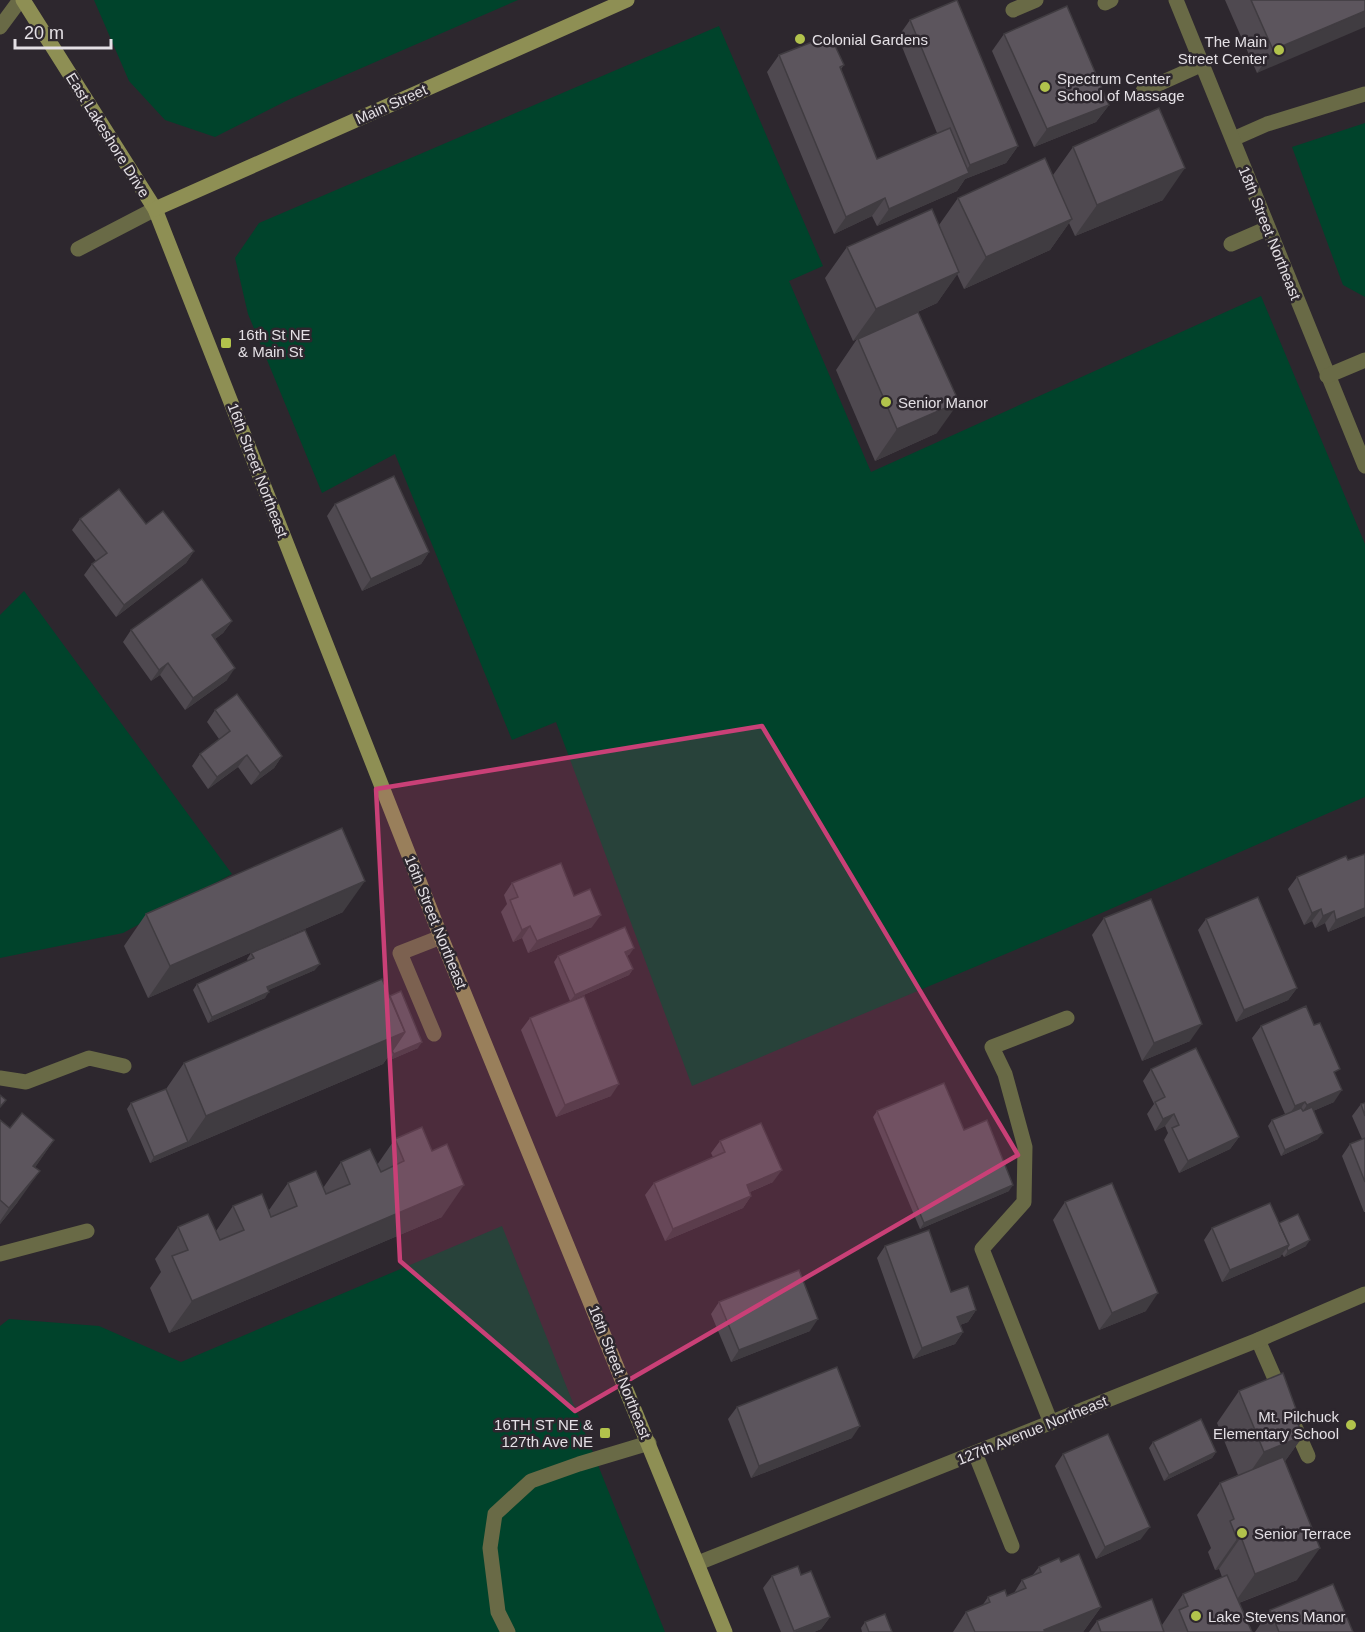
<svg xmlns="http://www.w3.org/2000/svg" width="1365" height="1632" font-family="Helvetica,sans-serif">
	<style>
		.green { fill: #00432b }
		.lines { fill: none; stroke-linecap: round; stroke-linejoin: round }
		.lane { stroke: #696a46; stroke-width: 15 }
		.street { stroke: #696a46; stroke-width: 15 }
		.secondary { stroke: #8e8f54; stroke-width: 15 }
		.wall { fill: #4f4950 }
		.shaded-wall { fill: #403c41 }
		.building { fill: #5c555d; stroke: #403c41; stroke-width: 1.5 }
		.marked { fill: #c94077; fill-opacity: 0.2; stroke: #c94077; stroke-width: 4.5; stroke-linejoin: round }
		.poi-dot { fill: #b2c34c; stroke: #2d272e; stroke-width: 2 }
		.labels { text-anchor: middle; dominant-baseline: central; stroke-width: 5; stroke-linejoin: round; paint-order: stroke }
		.poi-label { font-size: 15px; fill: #e4e0e5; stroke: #2d272e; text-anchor: start }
		.street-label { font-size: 15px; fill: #e4e0e5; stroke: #2d272e }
	</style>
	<rect width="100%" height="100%" fill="#2d272e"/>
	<g class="green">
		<polygon points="94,0 518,0 288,100 215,137 165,120 129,81"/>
		<polygon points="719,26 823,266 789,281 871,472 1261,296 1365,544 1365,797 1065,929 692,1086 556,722 512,740 395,454 322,493 248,314 235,258 259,223"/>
		<polygon points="1365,123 1365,297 1343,285 1292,147"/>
		<polygon points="24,591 232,874 123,933 0,958 0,615"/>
		<polygon points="502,1226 665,1632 0,1632 0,1326 9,1319 99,1326 181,1362"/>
	</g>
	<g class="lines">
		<g class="lane">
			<polyline points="1105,3 1111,0"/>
			<polyline points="1013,10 1036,0"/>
			<polyline points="0,27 20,0"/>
			<polyline points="1143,91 1203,64"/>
			<polyline points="1233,139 1267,124 1365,94"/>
			<polyline points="1231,244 1268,228"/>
			<polyline points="78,249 155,209"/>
			<polyline points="434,1034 400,953 441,937"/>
			<polyline points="0,1078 26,1082 89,1058 124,1066"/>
			<polyline points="0,1254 87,1231"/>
			<polyline points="1258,1340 1282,1395"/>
			<polyline points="1292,1420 1308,1456"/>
			<polyline points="1051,1423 982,1249 1024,1202 1025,1147 1005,1074 992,1047 1067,1018"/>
			<polyline points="975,1453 1012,1546"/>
			<polyline points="508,1632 498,1612 490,1548 495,1514 531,1481 579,1464 649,1443"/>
		</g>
		<g class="street">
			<polyline points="1176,0 1365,466"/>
			<polyline points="1327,376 1365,360"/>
			<polyline points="698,1563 1258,1340 1365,1294"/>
		</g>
		<g class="secondary">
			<polyline points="23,0 155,209 441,937 725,1632"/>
			<polyline points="155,209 627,0"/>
		</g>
	</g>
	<g class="wall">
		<polygon points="1225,0 1365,0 1257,73"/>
		<polygon points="910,20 1018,146 1006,163 965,179 957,191 877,226 872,216 834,234 767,72 779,55 844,65 841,69 877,159 937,133 898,37"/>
		<polygon points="1004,34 1109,105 1096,122 1034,147 992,51"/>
		<polygon points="1073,147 1163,200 1075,236 1069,223 1050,250 964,289 957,274 937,303 905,318 937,433 875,461 836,370 857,339 853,341 825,278 847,247 939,225 958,198 1053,175"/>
		<polygon points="335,504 429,552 421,564 362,591 327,516"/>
		<polygon points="80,519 146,524 194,551 186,563 116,617 84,575 92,564 96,561 72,530"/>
		<polygon points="232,621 223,633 215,639 227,680 185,710 160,675 151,681 123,642 131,630"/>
		<polygon points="215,710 282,756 274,768 251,785 238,767 208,789 192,766 200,754 219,739 207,722"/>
		<polygon points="1365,854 1365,916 1328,932 1325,923 1315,928 1312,921 1304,925 1288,889 1297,877"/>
		<polygon points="512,883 574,896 592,927 528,953 522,938 513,942 501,912 507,904 504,895"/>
		<polygon points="343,912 148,998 124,946 146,914"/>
		<polygon points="1104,918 1190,1041 1142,1061 1092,935"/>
		<polygon points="1206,919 1297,988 1288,1000 1236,1022 1198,930"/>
		<polygon points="251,953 315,970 268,990 265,998 208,1023 193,990 197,984 248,961 247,959"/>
		<polygon points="630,954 627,956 633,969 629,975 570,1001 554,962 558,956"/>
		<polygon points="390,996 418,1048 390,1060 388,1057 383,1064 150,1163 127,1109 131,1103 166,1089 184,1063"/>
		<polygon points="530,1018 611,1096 556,1117 521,1030"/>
		<polygon points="1261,1026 1336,1075 1334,1102 1313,1111 1318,1139 1281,1156 1268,1126 1272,1120 1285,1114 1252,1038"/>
		<polygon points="1151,1069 1239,1137 1230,1149 1179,1173 1164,1140 1168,1133 1165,1126 1155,1131 1147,1114 1154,1104 1143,1081"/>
		<polygon points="1365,1103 1365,1212 1364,1212 1342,1156 1350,1144 1362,1139 1352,1116 1361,1104"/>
		<polygon points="877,1111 964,1130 1009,1191 920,1229 873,1117"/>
		<polygon points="0,1120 10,1128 54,1140 35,1167 17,1203 0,1224"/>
		<polygon points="395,1139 442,1217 169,1333 150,1288 161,1272 155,1259 178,1227 216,1231 233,1206 269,1210 288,1183 323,1188 341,1162 377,1165"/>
		<polygon points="720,1141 773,1182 750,1192 751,1196 743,1208 665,1241 645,1195 654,1183 713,1157 711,1153"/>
		<polygon points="1065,1202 1146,1311 1099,1330 1053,1220"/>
		<polygon points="1279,1223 1306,1246 1284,1257 1282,1254 1280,1257 1222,1282 1204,1240 1212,1228"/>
		<polygon points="885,1246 976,1310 968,1322 960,1325 963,1332 955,1344 913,1359 877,1258"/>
		<polygon points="719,1302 810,1331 731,1362 711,1314"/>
		<polygon points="1239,1391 1299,1426 1303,1436 1285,1461 1297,1580 1239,1603 1252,1632 1089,1632 1097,1621 1162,1625 1183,1594 1222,1577 1219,1569 1215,1570 1208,1552 1211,1548 1197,1515 1220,1483 1238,1475 1217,1423"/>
		<polygon points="737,1407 852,1438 751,1478 728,1419"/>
		<polygon points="1153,1442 1216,1452 1212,1458 1164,1481 1149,1448"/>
		<polygon points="1063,1454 1141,1539 1096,1559 1055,1466"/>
		<polygon points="1061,1562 1101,1607 1083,1632 953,1632 966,1612 982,1606 988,1597 1007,1596 1014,1593 1022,1580 1032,1576 1039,1567"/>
		<polygon points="772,1576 830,1617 821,1629 814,1632 781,1632 763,1588"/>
		<polygon points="1270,1610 1353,1632 1255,1632"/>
		<polygon points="865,1622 892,1632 862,1632 861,1628"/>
	</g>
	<g class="shaded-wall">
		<polygon points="1365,11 1365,27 1257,73 1273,50"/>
		<polygon points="1109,105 1096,122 1034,147 1047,129"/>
		<polygon points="1018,146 1006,163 965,179 957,191 877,226 889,209 961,177 970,165"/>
		<polygon points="1185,168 1163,200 1075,236 1097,205"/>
		<polygon points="885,198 872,216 834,234 846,217"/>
		<polygon points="1072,219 1050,250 964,289 986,257"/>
		<polygon points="959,272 937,303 853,341 876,309"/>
		<polygon points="959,402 937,433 875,461 897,429"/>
		<polygon points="194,551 186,563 116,617 124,605"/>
		<polygon points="429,552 421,564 362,591 371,579"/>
		<polygon points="232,621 223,633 204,647 212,635"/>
		<polygon points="168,663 160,675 151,681 159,670"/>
		<polygon points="235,668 227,680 185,710 193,698"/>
		<polygon points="247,755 238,767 208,789 217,777"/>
		<polygon points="282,756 274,768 251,785 260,773"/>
		<polygon points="365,881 343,912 148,998 170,966"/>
		<polygon points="1365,908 1365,916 1328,932 1336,920"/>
		<polygon points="1321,909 1312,921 1304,925 1312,913"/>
		<polygon points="1334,911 1325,923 1315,928 1323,916"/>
		<polygon points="601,915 592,927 528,953 537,941"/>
		<polygon points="530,926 522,938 513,942 522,930"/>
		<polygon points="634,948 630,954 621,958 625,952"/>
		<polygon points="320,964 315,970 262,993 267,987"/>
		<polygon points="633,969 629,975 570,1001 575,995"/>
		<polygon points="1297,988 1288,1000 1236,1022 1244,1010"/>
		<polygon points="269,992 265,998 208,1023 212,1017"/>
		<polygon points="1202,1024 1190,1041 1142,1061 1154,1043"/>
		<polygon points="405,1032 383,1064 150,1163 154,1157 188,1142 206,1116"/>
		<polygon points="422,1042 418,1048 390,1060 394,1054"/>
		<polygon points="619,1084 611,1096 556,1117 565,1105"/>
		<polygon points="1342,1090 1334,1102 1299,1117 1307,1105"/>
		<polygon points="1305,1102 1297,1114 1287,1118 1295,1106"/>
		<polygon points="1174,1114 1165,1126 1155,1131 1163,1119"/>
		<polygon points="1323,1133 1318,1139 1281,1156 1285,1150"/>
		<polygon points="1239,1137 1230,1149 1179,1173 1188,1161"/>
		<polygon points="54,1140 32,1172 33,1166"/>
		<polygon points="782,1170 773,1182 738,1197 747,1185"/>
		<polygon points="40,1171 17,1203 0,1224 0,1221 9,1208"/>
		<polygon points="464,1185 442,1217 169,1333 192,1301"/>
		<polygon points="1013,1185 1009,1191 920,1229 924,1223"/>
		<polygon points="751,1196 743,1208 665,1241 673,1229"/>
		<polygon points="1310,1240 1306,1246 1284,1257 1288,1251"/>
		<polygon points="1289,1245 1280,1257 1222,1282 1230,1270"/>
		<polygon points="1158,1293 1146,1311 1099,1330 1112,1313"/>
		<polygon points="976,1310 968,1322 949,1329 957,1317"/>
		<polygon points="818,1319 810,1331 731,1362 739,1350"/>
		<polygon points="963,1332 955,1344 913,1359 922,1348"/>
		<polygon points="1301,1423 1288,1442 1303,1436 1281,1467 1242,1484 1264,1452 1298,1424"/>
		<polygon points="860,1426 852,1438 751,1478 759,1466"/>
		<polygon points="1216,1452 1212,1458 1164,1481 1169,1475"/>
		<polygon points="1150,1527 1141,1539 1096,1559 1105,1547"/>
		<polygon points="1241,1537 1219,1569 1215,1570 1237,1539"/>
		<polygon points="1320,1548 1297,1580 1233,1605 1255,1574"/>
		<polygon points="1101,1607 1083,1632 1043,1632 1044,1630"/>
		<polygon points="830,1617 821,1629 814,1632 794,1632"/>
	</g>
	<g class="building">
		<polygon points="957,0 1018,146 970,165 910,20"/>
		<polygon points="1251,0 1365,0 1365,11 1273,50"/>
		<polygon points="1067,6 1109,105 1047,129 1004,34"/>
		<polygon points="830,35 844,65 840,67 877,159 950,128 969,173 889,209 885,198 846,217 779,55"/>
		<polygon points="1159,108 1185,168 1097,205 1073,147"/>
		<polygon points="1045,158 1072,219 986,257 958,198"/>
		<polygon points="932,209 959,272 876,309 847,247"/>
		<polygon points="918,312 959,402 897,429 858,339"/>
		<polygon points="394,476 429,552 371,579 335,504"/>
		<polygon points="119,489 146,524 163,511 194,551 124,605 92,564 107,553 80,519"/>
		<polygon points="202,579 232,621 212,635 235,668 193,698 168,663 159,670 131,630"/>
		<polygon points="237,694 282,756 260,773 247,755 217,777 200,754 230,731 215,710"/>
		<polygon points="342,828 365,881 170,966 146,914"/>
		<polygon points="1365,854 1365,908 1336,920 1334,911 1323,916 1321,909 1312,913 1297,877 1346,856 1348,860"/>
		<polygon points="561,863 574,896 590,889 601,915 537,941 530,926 522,930 510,900 518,897 512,883"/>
		<polygon points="1258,897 1297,988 1244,1010 1206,919"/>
		<polygon points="1151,899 1202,1024 1154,1043 1104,918"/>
		<polygon points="625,927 634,948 625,952 633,969 575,995 558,956"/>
		<polygon points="305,930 320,964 267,987 269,992 212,1017 197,984 254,958 251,953"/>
		<polygon points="382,979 405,1032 206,1116 184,1063"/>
		<polygon points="401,991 422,1042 394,1054 392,1051 405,1032 390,996"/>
		<polygon points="584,996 619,1084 565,1105 530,1018"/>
		<polygon points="1306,1006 1314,1025 1320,1023 1340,1069 1334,1072 1342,1090 1307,1105 1305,1102 1295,1106 1261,1026"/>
		<polygon points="1196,1048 1239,1137 1188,1161 1172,1128 1179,1125 1174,1114 1163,1119 1155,1102 1165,1097 1151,1069"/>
		<polygon points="944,1083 964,1130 987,1120 1013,1185 924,1223 877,1111"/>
		<polygon points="166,1089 188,1142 154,1157 131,1103"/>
		<polygon points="0,1095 6,1100 0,1107"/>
		<polygon points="1365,1103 1365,1116 1361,1104"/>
		<polygon points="1312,1107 1323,1133 1285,1150 1272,1120 1301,1108 1303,1111"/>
		<polygon points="22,1113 54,1140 33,1166 40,1171 9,1208 0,1200 0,1120 10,1128"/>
		<polygon points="761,1123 782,1170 747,1185 751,1196 673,1229 654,1183 725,1152 720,1141"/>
		<polygon points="422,1127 432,1151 447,1144 464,1185 192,1301 172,1256 188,1250 178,1227 208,1214 220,1240 244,1230 233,1206 262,1194 271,1217 297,1206 288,1183 316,1171 326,1194 350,1184 341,1162 370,1149 381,1172 404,1161 395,1139"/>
		<polygon points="1365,1138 1365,1182 1350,1144"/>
		<polygon points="1112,1183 1158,1293 1112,1313 1065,1202"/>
		<polygon points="1270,1203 1289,1245 1230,1270 1212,1228"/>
		<polygon points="1298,1214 1310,1240 1288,1251 1287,1248 1289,1245 1279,1223"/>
		<polygon points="929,1230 951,1292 968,1286 976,1310 957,1317 963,1332 922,1348 885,1246"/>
		<polygon points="799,1270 818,1319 739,1350 719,1302"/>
		<polygon points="837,1367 860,1426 759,1466 737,1407"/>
		<polygon points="1283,1373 1301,1423 1298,1424 1303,1436 1264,1452 1239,1391"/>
		<polygon points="1201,1419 1216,1452 1169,1475 1153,1442"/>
		<polygon points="1108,1434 1150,1527 1105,1547 1063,1454"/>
		<polygon points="1283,1457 1320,1548 1255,1574 1241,1537 1237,1539 1230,1521 1234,1519 1220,1483"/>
		<polygon points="1079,1554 1101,1607 1044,1630 1045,1632 975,1632 966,1612 990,1602 988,1597 1005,1590 1007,1596 1026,1588 1022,1580 1041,1572 1039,1567 1059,1558 1061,1562"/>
		<polygon points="798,1566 801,1575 811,1571 830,1617 794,1631 772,1576"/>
		<polygon points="1227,1575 1252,1632 1188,1632 1179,1610 1188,1606 1183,1594"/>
		<polygon points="1333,1584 1353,1632 1279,1632 1270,1610"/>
		<polygon points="1152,1599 1164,1632 1101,1632 1097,1621"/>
		<polygon points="885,1614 892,1632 869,1632 865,1622"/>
	</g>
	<path class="marked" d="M 762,726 L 1018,1155 L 575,1411 L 400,1261 L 376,789 Z"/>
	<g class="poi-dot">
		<circle cx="800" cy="39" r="6"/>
		<circle cx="1279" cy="50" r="6"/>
		<circle cx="1045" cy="87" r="6"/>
		<rect x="220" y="337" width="12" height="12" rx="3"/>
		<circle cx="886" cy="402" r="6"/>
		<circle cx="1351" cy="1425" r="6"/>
		<rect x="599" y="1427" width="12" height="12" rx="3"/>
		<circle cx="1242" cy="1533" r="6"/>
		<circle cx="1196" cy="1616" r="6"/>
	</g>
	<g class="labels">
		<g class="poi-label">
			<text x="812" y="39">Colonial Gardens</text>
			<text x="1267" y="41" text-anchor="end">The Main<tspan x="1267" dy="17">Street Center</tspan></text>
			<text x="1057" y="78">Spectrum Center<tspan x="1057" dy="17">School of Massage</tspan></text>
			<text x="238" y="334">16th St NE<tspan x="238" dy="17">&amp; Main St</tspan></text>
			<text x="898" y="402">Senior Manor</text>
			<text x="1339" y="1416" text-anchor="end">Mt. Pilchuck<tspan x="1339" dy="17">Elementary School</tspan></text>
			<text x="593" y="1424" text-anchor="end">16TH ST NE &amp;<tspan x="593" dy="17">127th Ave NE</tspan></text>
			<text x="1254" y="1533">Senior Terrace</text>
			<text x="1208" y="1616">Lake Stevens Manor</text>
		</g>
		<g class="street-label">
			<text transform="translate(391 104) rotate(-24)">Main Street</text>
			<text transform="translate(108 135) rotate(58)">East Lakeshore Drive</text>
			<text transform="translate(1270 233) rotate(68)">18th Street Northeast</text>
			<text transform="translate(258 470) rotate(69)">16th Street Northeast</text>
			<text transform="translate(436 922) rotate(68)">16th Street Northeast</text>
			<text transform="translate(620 1372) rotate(68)">16th Street Northeast</text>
			<text transform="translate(1032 1430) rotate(-22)">127th Avenue Northeast</text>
		</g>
	</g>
	<path d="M15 39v9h96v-9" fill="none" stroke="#e4e0e5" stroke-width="3"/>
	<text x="24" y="39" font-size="18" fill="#e4e0e5" stroke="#2d272e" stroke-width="4.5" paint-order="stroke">20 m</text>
</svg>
